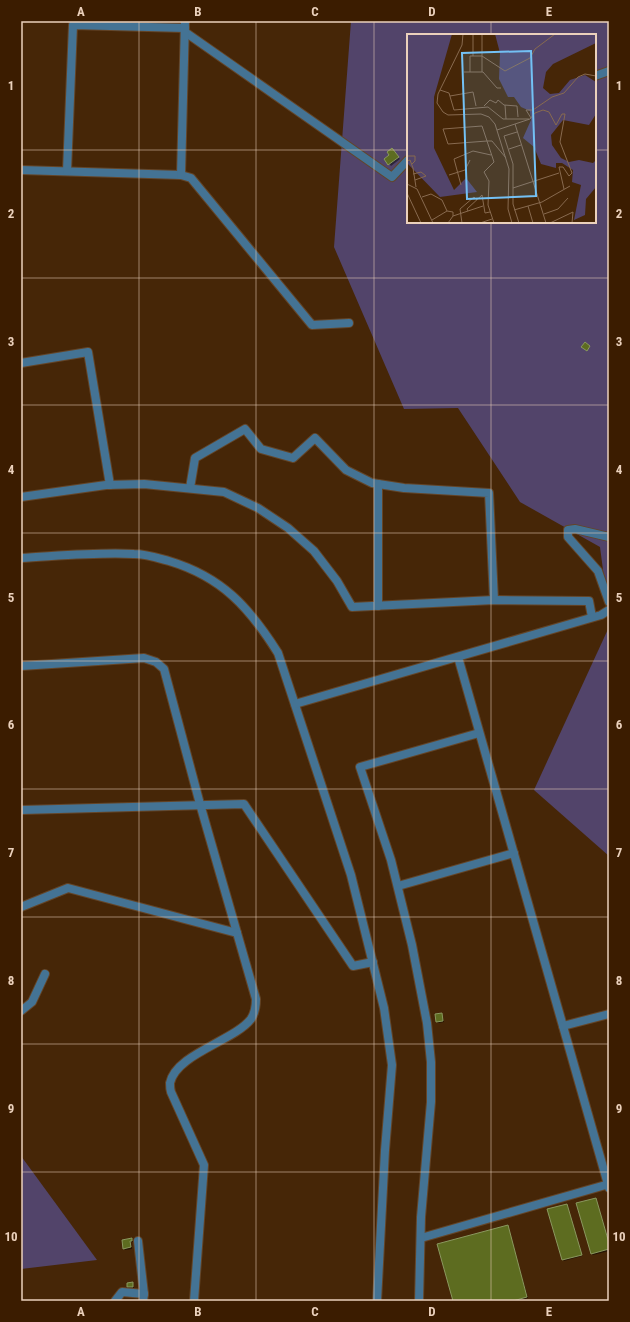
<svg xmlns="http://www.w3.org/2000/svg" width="630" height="1322" font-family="'Roboto Condensed',sans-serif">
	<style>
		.green { fill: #52446a; fill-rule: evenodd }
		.shadow { fill: #0007 }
		.building { fill: #5d6c20; stroke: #8a985f }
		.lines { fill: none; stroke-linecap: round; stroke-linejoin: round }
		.minor-casing { stroke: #644528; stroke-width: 10 }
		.minor { stroke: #447394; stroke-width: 8 }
		.grid { fill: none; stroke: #ebd1bc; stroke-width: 1; stroke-opacity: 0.55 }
		.inset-road { fill: none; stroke: #886a4f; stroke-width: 1 }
		.view { fill: #73c1f5; fill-opacity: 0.15; stroke: #73c1f5; stroke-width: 2 }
		.inset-edge { fill: none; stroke: #ebd1bc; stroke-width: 2 }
		.neatline { fill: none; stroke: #ebd1bc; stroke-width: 1.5 }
		.grid-label { font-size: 13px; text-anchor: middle; font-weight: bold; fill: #ebd1bc }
	</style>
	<rect width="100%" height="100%" fill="#462607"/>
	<g class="green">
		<path d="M 351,21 L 609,21 L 609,616 L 600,547 L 520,502 L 458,408 L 404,409 L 334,247 ZM 408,35 L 595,35 L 595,222 L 408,222 Z"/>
		<polygon points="609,627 609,856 534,790"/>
		<polygon points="21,1156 97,1260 21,1269"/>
	</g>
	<g class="shadow">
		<polygon points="393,151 400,159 391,166 385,159"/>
		<polygon points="441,1014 444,1022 439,1023 437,1022"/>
		<polygon points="596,1199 609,1241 609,1251 593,1255 592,1254"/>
		<polygon points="567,1205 582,1256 564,1261 563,1259"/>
		<polygon points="507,1226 528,1298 519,1301 454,1301"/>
		<polygon points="131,1239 133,1242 131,1242 132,1249 125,1250 123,1241"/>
		<polygon points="132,1283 134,1288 129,1288 128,1287"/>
	</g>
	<g class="building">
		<polygon points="392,148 399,157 388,165 384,159 389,155 387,152"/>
		<polygon points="585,342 590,346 587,351 581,347"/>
		<polygon points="442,1013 443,1021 436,1022 435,1014"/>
		<polygon points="596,1198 609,1243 609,1249 591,1254 576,1203"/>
		<polygon points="567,1204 582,1255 562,1260 547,1209"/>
		<polygon points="508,1225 527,1297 513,1301 453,1301 437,1244"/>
		<polygon points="132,1238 132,1241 130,1241 131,1247 123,1249 122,1240"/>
		<polygon points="133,1282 133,1287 127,1287 127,1283"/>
	</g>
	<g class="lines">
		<defs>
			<g id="minor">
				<polyline points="185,32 392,177 408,160"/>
				<polyline points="595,76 609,71"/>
				<polyline points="21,170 181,175 191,178 312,325 349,323"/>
				<polyline points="67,171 73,25 185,28"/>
				<polyline points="181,175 185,21"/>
				<polyline points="21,363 88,352 110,485"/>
				<polyline points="190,488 195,458 245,429 261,449 293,458 315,438 346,470 372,483 404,488 489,493 494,600"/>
				<polyline points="21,497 106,485 144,484 224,492 258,508 288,528 314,551 337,581 352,607 494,600 589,601 592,617"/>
				<polyline points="609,537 575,529 568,530 568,537 598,571 609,602"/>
				<path d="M 21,558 C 58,556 96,552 134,554 C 146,554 158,558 169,561 C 222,577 249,607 278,653 L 351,875 L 384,1008 L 392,1065 L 385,1150 L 377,1301"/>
				<polyline points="378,606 378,484"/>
				<polyline points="458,657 609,1188"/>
				<path d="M 21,666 L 144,658 L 156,662 L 164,669 L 200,804 L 256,999 C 256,1006 255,1013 251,1019 C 234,1041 176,1054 170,1083 C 170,1086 170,1089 171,1092 L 204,1165 L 194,1301"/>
				<polyline points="295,704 601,615 609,610"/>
				<polyline points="21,810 244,804 353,966 373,962"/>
				<polyline points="398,886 514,853"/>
				<polyline points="21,907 68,888 237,933"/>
				<polyline points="21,1011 32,1002 45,974"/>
				<polyline points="563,1026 609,1014"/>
				<polyline points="421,1238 609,1184"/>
				<polyline points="138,1241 144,1294"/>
				<polyline points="115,1301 122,1292 144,1294 143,1301"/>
				<polyline points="419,1301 421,1217 431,1102 431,1062 427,1023 412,945 391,860 360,767 479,733"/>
			</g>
		</defs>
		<use href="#minor" class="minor-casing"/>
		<use href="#minor" class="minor"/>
	</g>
	<path class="grid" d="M 139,21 L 139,1301M 256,21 L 256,1301M 374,21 L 374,1301M 491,21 L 491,35M 21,150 L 408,150M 595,150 L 609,150M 491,222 L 491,1301M 21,278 L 609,278M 21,405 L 609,405M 21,533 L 609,533M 21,661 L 609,661M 21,789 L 609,789M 21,917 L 609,917M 21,1044 L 609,1044M 21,1172 L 609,1172"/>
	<g transform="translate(407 34)">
		<rect width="189" height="189" fill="#462607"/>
		<path d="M 0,0 L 45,0 L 27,63 L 27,114 L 47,156 L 59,144 L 70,158 L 33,163 L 0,129 ZM 88,0 L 189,0 L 189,9 L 146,30 L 139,38 L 136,54 L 143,60 L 152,59 L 163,46 L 178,41 L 189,48 L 189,80 L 182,91 L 156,86 L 144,101 L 145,111 L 154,124 L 162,128 L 172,126 L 186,129 L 189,126 L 189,153 L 179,165 L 178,181 L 167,186 L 174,151 L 165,148 L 166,136 L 155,129 L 149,129 L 149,134 L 134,130 L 127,113 L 116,104 L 124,86 L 123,77 L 114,73 L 107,63 L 101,63 L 92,45 L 93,19 Z" fill="#52446a"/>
		<path class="inset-road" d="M 56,0 L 55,11 L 31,60 L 30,69 L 36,78 L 41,81 L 74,80 L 82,83 L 88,90 L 102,135 L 101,175 L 105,189M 66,22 L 66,0M 75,22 L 98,37 L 123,24 L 128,15 L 148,0M 57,38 L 76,38 L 90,54 L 94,54M 63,38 L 63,22 L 75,22M 75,38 L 75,0M 33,56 L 42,59 L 47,76 L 81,73 L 96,85 L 122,85M 43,62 L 66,58 L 69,72M 98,71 L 99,85M 77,72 L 83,66 L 89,69 L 91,66 L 97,71 L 110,72 L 111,83M 124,84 L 119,76 L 126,76 L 145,63 L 157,59 L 171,43 L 178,40 L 189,42M 108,90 L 139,189M 90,96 L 123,85 L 128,79 L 136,76 L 142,78 L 149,91 L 155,80 L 158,80 L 153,108 L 165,139 L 162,142 L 156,133 L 152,133 L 157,155M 110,98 L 97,102 L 106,130 L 106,170 L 112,189M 102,115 L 114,111M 1,122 L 8,122 L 8,127 L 5,130M 0,127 L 3,126 L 6,134 L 9,153M 6,140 L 14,138 L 19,142 L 8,146M 42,141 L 58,136 L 63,126M 0,150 L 10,155 L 26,189M 54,151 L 47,125 L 66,117 L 84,121M 106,154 L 152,139M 0,159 L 14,189M 15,163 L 24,160 L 35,166 L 40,177 L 46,178 L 46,182M 121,172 L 126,189M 107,176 L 135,168 L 163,152M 61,177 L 60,175 L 75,161 L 78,179 L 83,178M 137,180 L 151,175 L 161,164M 25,186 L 40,177M 41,189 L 46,182 L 76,172M 55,189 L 53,175 L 67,163 L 70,166M 73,189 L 85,185M 87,189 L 81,171 L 82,147 L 77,138 L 87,128 L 75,92 L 36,95 L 41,110 L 80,107 L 85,107 L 99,124M 143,189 L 166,178 L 165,189"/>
		<path class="view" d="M 124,17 L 129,162 L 60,165 L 55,19 Z"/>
		<rect width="189" height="189" class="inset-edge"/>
	</g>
	<rect width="630" height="1322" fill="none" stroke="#3b1c00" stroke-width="44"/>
	<rect x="22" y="22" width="586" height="1278" class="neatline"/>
	<g class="grid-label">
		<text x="81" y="16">A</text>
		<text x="198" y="16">B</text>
		<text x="315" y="16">C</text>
		<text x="432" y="16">D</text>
		<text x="549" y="16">E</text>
		<text x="11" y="90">1</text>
		<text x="619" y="90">1</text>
		<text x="11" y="218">2</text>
		<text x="619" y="218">2</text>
		<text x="11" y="346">3</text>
		<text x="619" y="346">3</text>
		<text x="11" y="474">4</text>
		<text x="619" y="474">4</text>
		<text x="11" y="602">5</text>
		<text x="619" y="602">5</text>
		<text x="11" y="729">6</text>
		<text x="619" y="729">6</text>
		<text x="11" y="857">7</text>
		<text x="619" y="857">7</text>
		<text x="11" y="985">8</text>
		<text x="619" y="985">8</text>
		<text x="11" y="1113">9</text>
		<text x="619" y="1113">9</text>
		<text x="11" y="1241">10</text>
		<text x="619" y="1241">10</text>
		<text x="81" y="1316">A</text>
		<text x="198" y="1316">B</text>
		<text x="315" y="1316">C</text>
		<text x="432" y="1316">D</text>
		<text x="549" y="1316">E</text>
	</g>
</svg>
